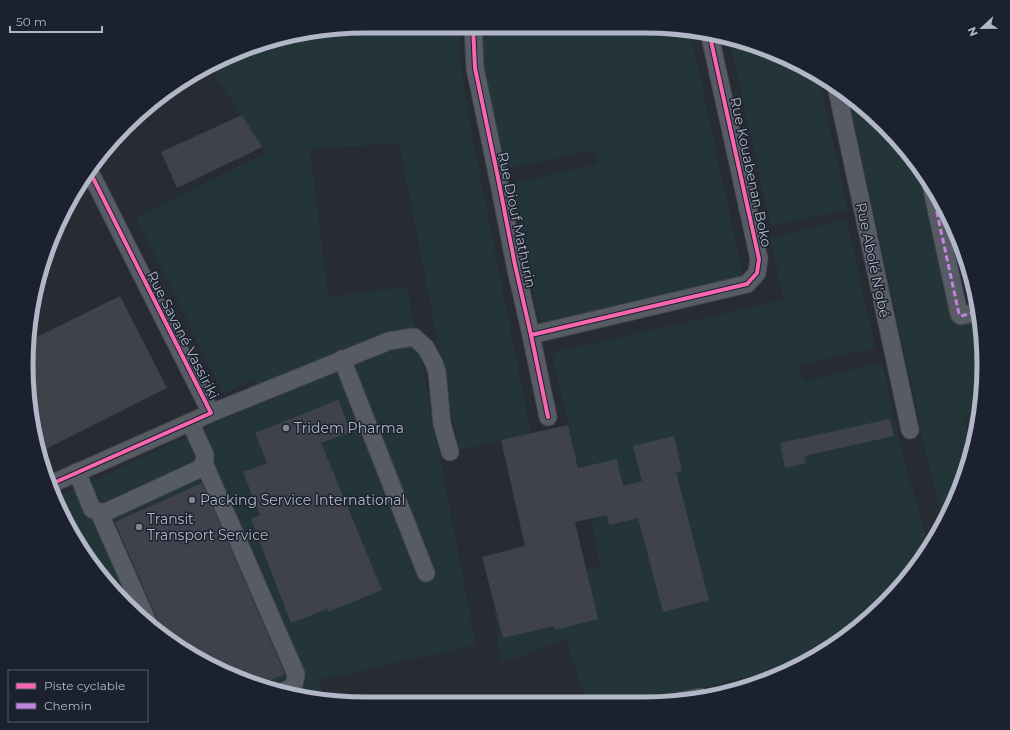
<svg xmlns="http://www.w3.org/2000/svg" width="1010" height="730" font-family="Montserrat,sans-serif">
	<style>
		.green { fill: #243539 }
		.building { fill: #3f424a }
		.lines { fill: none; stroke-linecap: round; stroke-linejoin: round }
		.minor-casing { stroke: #43464d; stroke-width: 19 }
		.minor { stroke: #575b63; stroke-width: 17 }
		.quiet { stroke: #c483df; stroke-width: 3; stroke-dasharray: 6 3; stroke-linecap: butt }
		.cycleway-casing { stroke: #1b212e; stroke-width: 6 }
		.cycleway { stroke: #f766af; stroke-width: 4 }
		.poi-dot { fill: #818693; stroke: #1b212e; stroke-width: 1.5 }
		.labels { text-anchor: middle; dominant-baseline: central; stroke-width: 3; stroke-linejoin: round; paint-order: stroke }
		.street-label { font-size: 14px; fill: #b1b7c6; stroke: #1b212e }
		.poi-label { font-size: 14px; fill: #b1b7c6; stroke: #1b212e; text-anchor: start }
		.rim { fill: none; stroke: #b1b7c6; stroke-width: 5 }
	</style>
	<rect width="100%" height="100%" fill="#272b34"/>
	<g class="green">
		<polygon points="365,26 460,26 460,60 472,135 531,433 459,450 399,143 310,149 328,297 407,287 476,645 319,680 324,700 277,693 215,669 158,634 110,588 54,499 264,400 255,379 223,394 136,217 266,153 211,68 277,38"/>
		<polygon points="482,26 645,26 690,30 743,276 623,307 540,327 526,254 510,184 597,164 594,150 505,169 481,63"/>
		<polygon points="729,39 815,72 818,74 848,209 771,226"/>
		<polygon points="849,100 900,142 918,167 932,230 957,319 976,315 982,343 983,387 979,412 964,416 973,451 949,515 943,524 919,427 921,427"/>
		<polygon points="847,220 875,348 799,365 803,381 882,363 901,448 929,547 914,572 868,620 804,663 646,701 587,702 566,639 501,664 492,592 601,567 552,353 784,300 770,237"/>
	</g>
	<g class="building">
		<polygon points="242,115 262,147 177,188 161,152"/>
		<polygon points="120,296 167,388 40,452 29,409 29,341"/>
		<polygon points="338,400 351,432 321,443 382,590 328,612 327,609 291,623 251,519 260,515 243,472 267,463 255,433"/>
		<polygon points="890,419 894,436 804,456 806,463 785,468 780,443"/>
		<polygon points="568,425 578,468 617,459 623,486 642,481 633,446 674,436 682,471 676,472 709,600 663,612 638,518 609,525 607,515 575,522 598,619 555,630 554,626 503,638 482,557 525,546 501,440"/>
		<polygon points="202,483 285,674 259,685 215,669 166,639 115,522"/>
	</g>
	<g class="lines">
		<defs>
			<g id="minor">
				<polyline points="473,26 475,68 498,178 515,265 531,335 548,417"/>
				<polyline points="837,90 910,430"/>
				<polyline points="931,185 959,314 961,316 976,312 979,315 981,322"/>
				<polyline points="531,335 747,284 757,273 759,259 709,32"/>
				<polyline points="342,359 426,573"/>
				<polyline points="211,413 389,341 414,337 426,348 434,363 437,372 442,424 450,452"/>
				<path d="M 204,463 L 296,674 C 295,687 292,688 280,693"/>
				<polyline points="77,472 92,509 99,512 106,512 199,469 204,463 205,455 190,422"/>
				<polyline points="49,485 211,413 90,172"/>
				<polyline points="99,512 149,625"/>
				<polyline points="680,701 701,697"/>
			</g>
		</defs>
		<use href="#minor" class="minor-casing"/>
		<use href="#minor" class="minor"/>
		<polyline class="quiet" points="931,185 959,314 961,316 976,312 979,315 981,322"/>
		<defs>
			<g id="cycleway">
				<polyline points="473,26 475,68 498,178 515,265 531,335 548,417"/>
				<polyline points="531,335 747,284 757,273 759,259 709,32"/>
				<polyline points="49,485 211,413 90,172"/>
			</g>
		</defs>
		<use href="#cycleway" class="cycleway-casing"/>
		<use href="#cycleway" class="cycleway"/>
	</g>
	<g class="poi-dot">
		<circle cx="286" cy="428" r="4"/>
		<circle cx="192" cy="500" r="4"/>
		<circle cx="139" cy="527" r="4"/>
	</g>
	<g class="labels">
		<g class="street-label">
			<text transform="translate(751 172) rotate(78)">Rue Kouabenan Boko</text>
			<text transform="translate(517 220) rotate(78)">Rue Diouf Mathurin</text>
			<text transform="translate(873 260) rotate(78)">Rue Abolé N'gbé</text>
			<text transform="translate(183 335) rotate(63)">Rue Savané Vassiriki</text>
		</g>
		<g class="poi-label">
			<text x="294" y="428">Tridem Pharma</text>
			<text x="200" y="500">Packing Service International</text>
			<text x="147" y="519">Transit<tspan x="147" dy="16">Transport Service</tspan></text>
		</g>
	</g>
	<path d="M0 0H1010V730H0ZM365 33H645A332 332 0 0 1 977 365V365A332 332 0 0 1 645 697H365A332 332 0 0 1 33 365V365A332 332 0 0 1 365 33Z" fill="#1b212e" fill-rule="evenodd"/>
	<path class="rim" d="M365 33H645A332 332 0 0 1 977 365V365A332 332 0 0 1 645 697H365A332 332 0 0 1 33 365V365A332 332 0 0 1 365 33Z"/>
	<rect x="8" y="670" width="140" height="52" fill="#1b212e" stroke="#575d6b"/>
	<rect x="16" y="683" width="20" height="6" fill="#f766af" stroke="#575d6b"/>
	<text x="44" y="690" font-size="12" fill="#b1b7c6">Piste cyclable</text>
	<rect x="16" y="703" width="20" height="6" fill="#c483df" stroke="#575d6b"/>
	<text x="44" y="710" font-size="12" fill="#b1b7c6">Chemin</text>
	<g transform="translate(982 28) rotate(248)" stroke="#1b212e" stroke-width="3" paint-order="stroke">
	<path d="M0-3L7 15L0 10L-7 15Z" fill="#b1b7c6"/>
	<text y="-6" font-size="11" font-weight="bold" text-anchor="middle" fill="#b1b7c6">N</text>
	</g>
	<path d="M10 26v6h92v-6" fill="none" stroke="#b1b7c6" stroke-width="2"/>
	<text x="16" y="26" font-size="12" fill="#b1b7c6" stroke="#1b212e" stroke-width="3" paint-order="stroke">50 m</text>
</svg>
